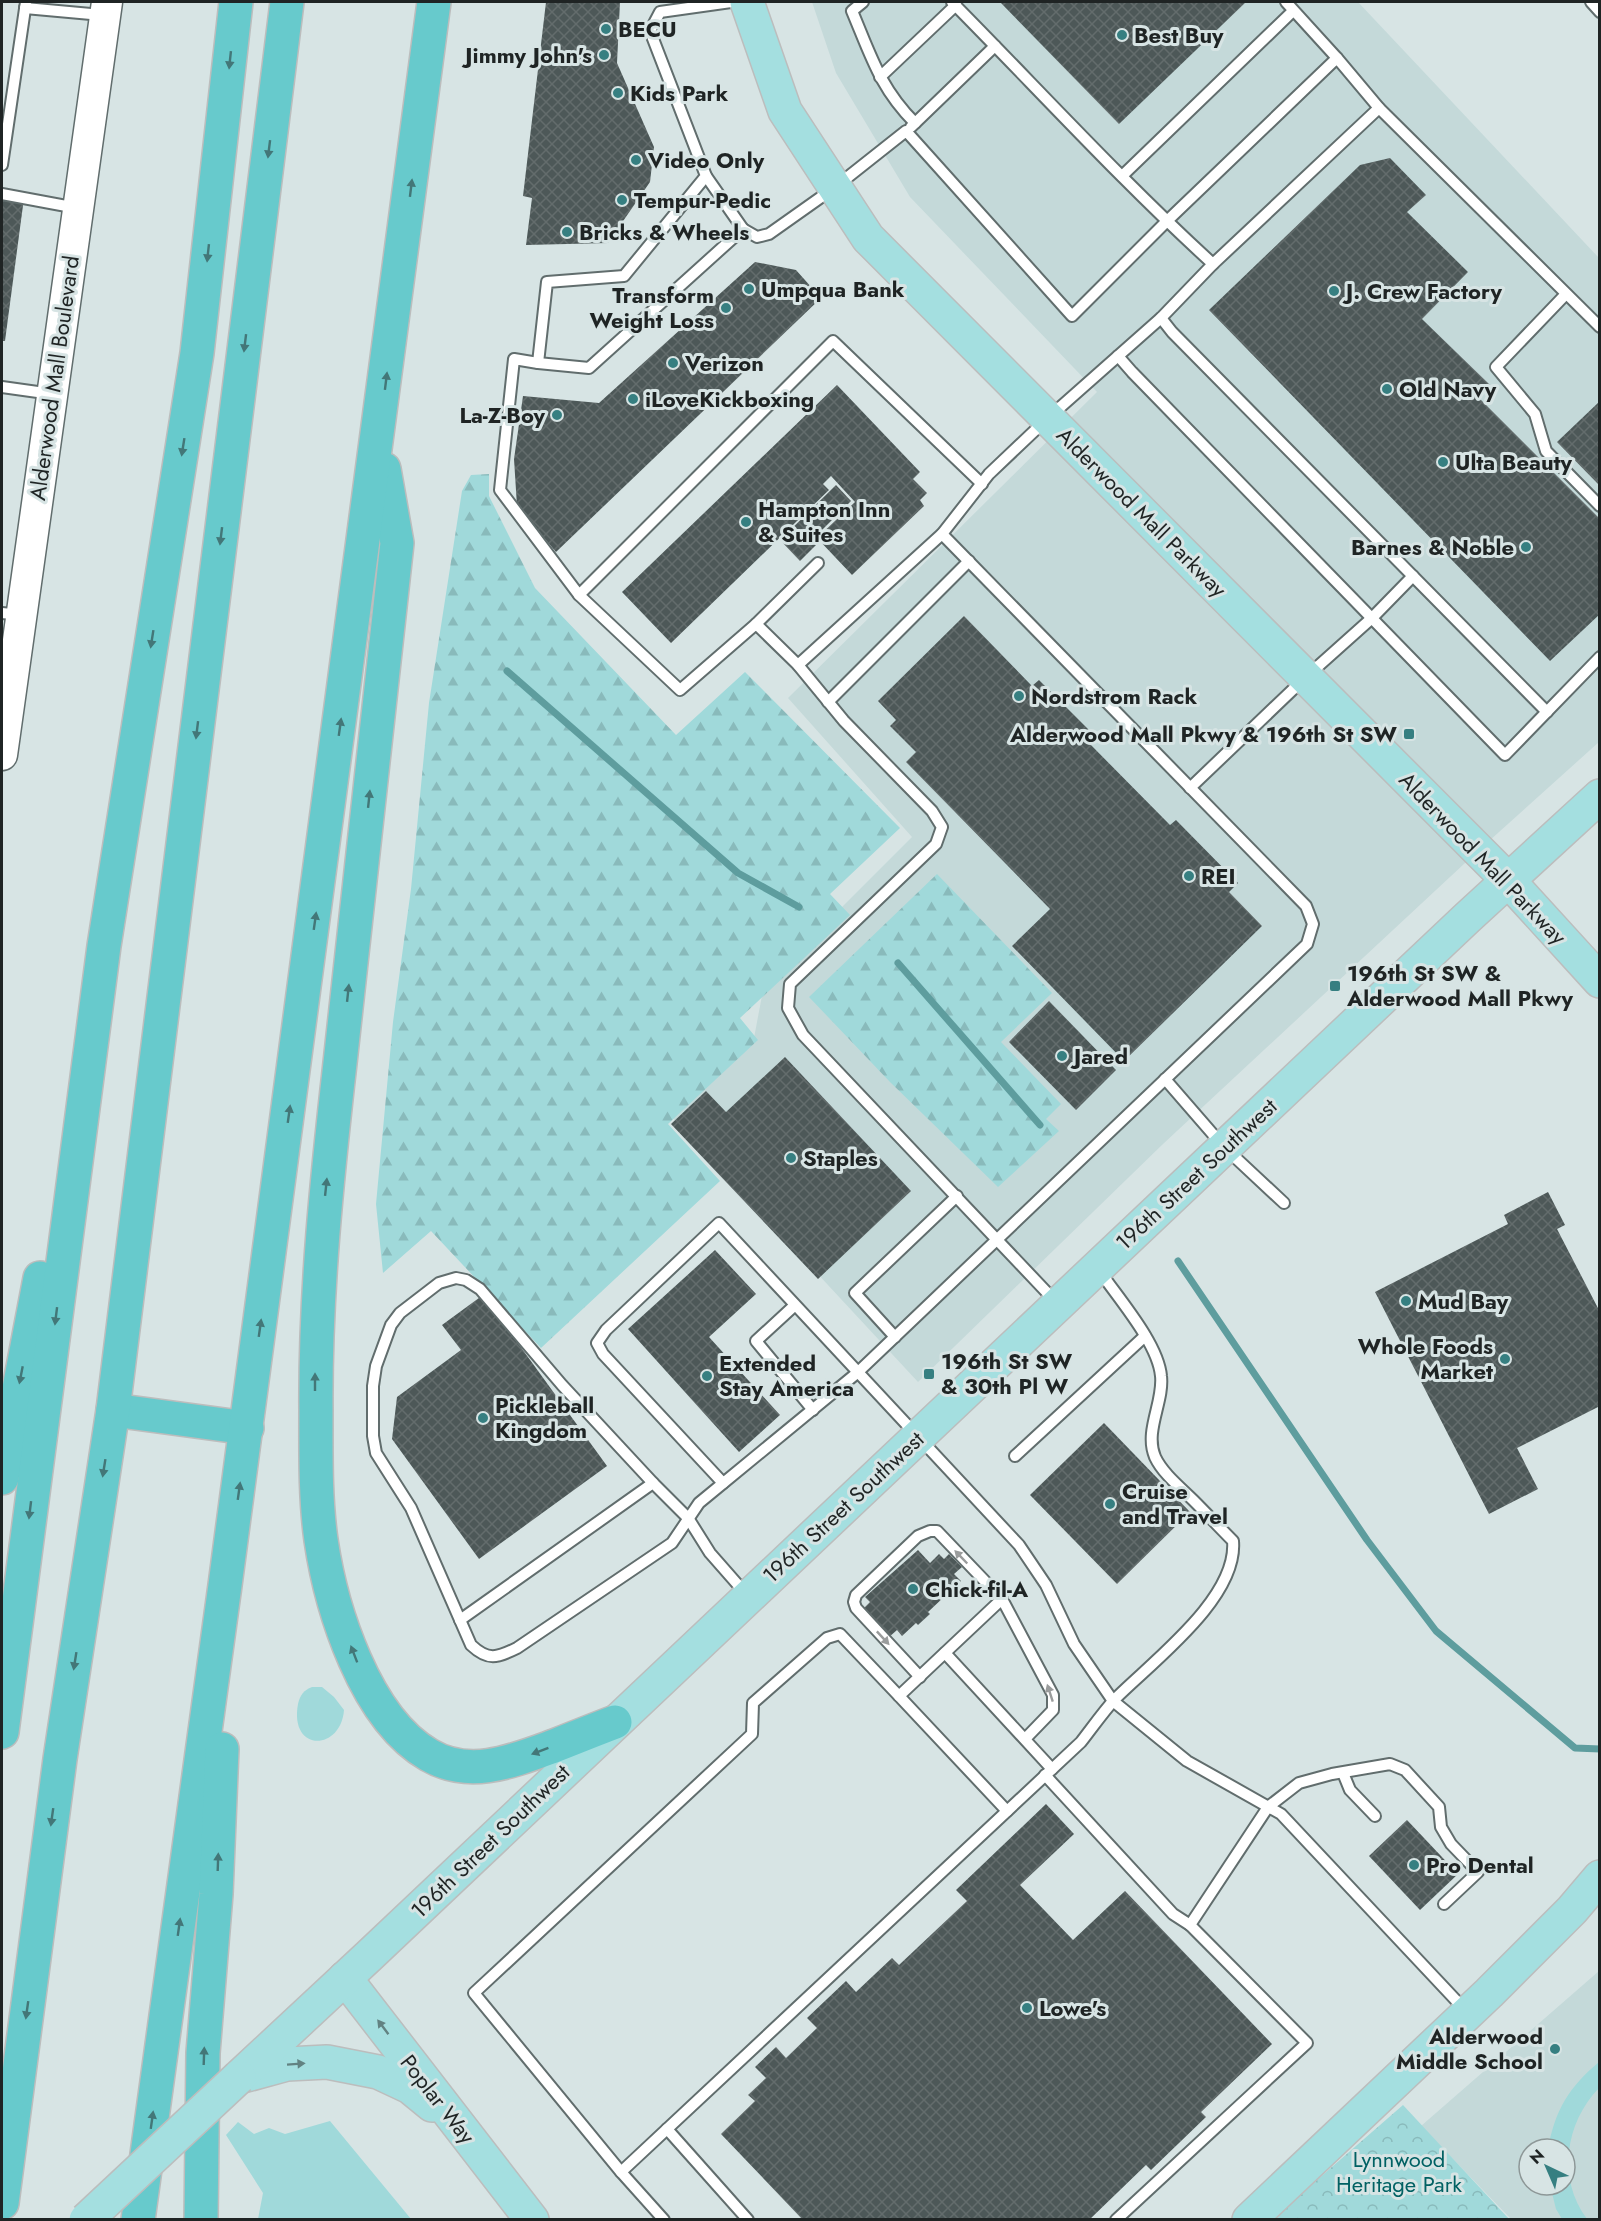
<svg xmlns="http://www.w3.org/2000/svg" width="1601" height="2221" font-family="Jost,sans-serif">
	<style>
		.built { fill: #c4d9d9; fill-rule: evenodd }
		.grass { fill: #a0d9da }
		.forest { fill: url(#forest-firs) }
		.park { fill: url(#park-crowns) }
		.lines { fill: none; stroke-linecap: round; stroke-linejoin: round }
		.stream { stroke: #5e9d9e; stroke-width: 7 }
		.building { fill: url(#building-cross-hatch) }
		.lane-casing { stroke: #616d6d; stroke-width: 14 }
		.secondary-casing { stroke: #616d6d; stroke-width: 33 }
		.primary-casing { stroke: #bcbdbd; stroke-width: 36 }
		.highway-casing { stroke: #bcbdbd; stroke-width: 36 }
		.lane { stroke: #fff; stroke-width: 10 }
		.secondary { stroke: #fff; stroke-width: 30 }
		.primary { stroke: #a4dfe0; stroke-width: 33 }
		.highway { stroke: #67cacc; stroke-width: 33 }
		.primary-bridge-casing { stroke: #bcbdbd; stroke-width: 36; stroke-linecap: butt }
		.primary-bridge { stroke: #a4dfe0; stroke-width: 33 }
		.oneway { fill: #437778 }
		.oneway2 { fill: #9a9c9c }
		.oneway3 { fill: #628282 }
		.poi-dot { fill: #367f81; stroke: #d7e4e4; stroke-width: 2 }
		.labels { text-anchor: middle; dominant-baseline: central; stroke-width: 6; stroke-linejoin: round; paint-order: stroke }
		.poi-label { font-size: 22px; font-weight: bold; fill: #1f2424; stroke: #d7e4e4; text-anchor: start }
		.street-label { font-size: 22px; fill: #1f2424; stroke: #d7e4e4 }
		.park-label { font-size: 22px; fill: #016163; stroke: #d7e4e4 }
	</style>
	<defs>
		<pattern id="forest-firs" width="22" height="20" patternUnits="userSpaceOnUse" patternTransform="scale(1.5)"><rect width="22" height="20" fill="#a0d9da"/><path d="M5 1l3.5 6h-7zM16 11l3.5 6h-7z" fill="#89babb"/></pattern>
		<pattern id="park-crowns" width="20" height="18" patternUnits="userSpaceOnUse" patternTransform="scale(1.5)"><rect width="20" height="18" fill="#a0d9da"/><path d="M2 6a3 3 0 1 1 6 0M12 15a3 3 0 1 1 6 0" fill="none" stroke="#89babb"/></pattern>
		<pattern id="building-cross-hatch" width="8" height="8" patternUnits="userSpaceOnUse" patternTransform="scale(1.5)"><rect width="8" height="8" fill="#4d5858"/><path d="M0 0l8 8M0 8l8-8" fill="none" stroke="#636c6c"/></pattern>
	</defs>
	<rect width="100%" height="100%" fill="#d7e4e4"/>
	<g class="built">
		<polygon points="812,2 1358,2 1599,258 1599,742 1479,850 1163,1144 918,1382 672,1117 754,1038 764,985 912,837 788,698 1097,392 910,197 836,73"/>
		<path d="M 1599,1971 L 1599,2219 L 1511,2219 L 1421,2126 ZM 1529,2149 L 1565,2149 L 1565,2185 L 1529,2185 Z"/>
	</g>
	<g class="grass">
		<path d="M 312,1687 L 322,1687 L 334,1697 L 344,1710 C 341,1751 289,1753 298,1704 C 300,1695 304,1690 312,1687 Z"/>
		<path d="M 1599,2062 L 1599,2088 C 1565,2123 1557,2179 1587,2219 L 1562,2219 L 1556,2209 L 1550,2185 L 1565,2185 L 1565,2149 L 1548,2149 C 1555,2110 1569,2087 1599,2062 Z"/>
		<polygon points="330,2121 411,2219 258,2219 263,2193 226,2135 238,2122 254,2134 269,2128 285,2134"/>
	</g>
	<g class="forest">
		<polygon points="489,474 489,496 535,588 676,735 745,672 900,828 830,894 850,915 740,1018 758,1040 668,1124 720,1181 541,1348 431,1231 383,1273 376,1204 393,1022 411,889 429,703 462,491 471,475"/>
		<polygon points="937,874 1052,993 1001,1042 1061,1104 1046,1119 1059,1131 998,1187 890,1082 809,997"/>
	</g>
	<polygon class="park" points="1403,2105 1509,2219 1271,2220"/>
	<g class="lines">
		<g class="stream">
			<polyline points="507,671 738,873 799,907"/>
			<polyline points="898,963 1040,1125"/>
			<polyline points="1178,1261 1367,1540 1436,1631 1575,1748 1600,1749"/>
		</g>
	</g>
	<g class="building">
		<polygon points="546,2 620,2 617,63 654,147 650,182 608,243 526,245 532,198 523,196"/>
		<polygon points="1000,2 1246,2 1119,124"/>
		<polygon points="1390,158 1426,195 1407,212 1468,272 1422,319 1490,385 1479,398 1600,519 1600,614 1550,661 1209,310 1360,165"/>
		<polygon points="2,196 24,198 5,341 2,341"/>
		<polygon points="755,262 796,270 821,298 556,552 517,506 514,459 523,396 599,403"/>
		<polygon points="837,385 920,472 913,479 927,493 920,500 924,506 852,575 817,538 855,502 831,476 823,484 829,490 671,643 622,592"/>
		<polygon points="1600,401 1600,486 1557,442"/>
		<polygon points="836,485 851,501 814,538 818,543 800,561 780,540"/>
		<polygon points="964,616 1032,686 1039,680 1093,734 1086,740 1170,825 1176,820 1238,883 1229,892 1262,926 1124,1061 1012,946 1050,909 906,762 916,752 890,726 896,720 878,701"/>
		<polygon points="1049,1001 1116,1070 1076,1110 1009,1042"/>
		<polygon points="785,1057 911,1191 818,1279 671,1124 706,1091 726,1112"/>
		<polygon points="1548,1192 1565,1225 1557,1229 1600,1312 1600,1406 1517,1448 1538,1489 1489,1514 1375,1292 1508,1224 1504,1215"/>
		<polygon points="715,1250 756,1294 709,1337 780,1415 739,1452 628,1329"/>
		<polygon points="483,1295 607,1466 479,1559 392,1439 397,1397 461,1350 442,1325"/>
		<polygon points="1104,1423 1190,1512 1117,1584 1030,1495"/>
		<polygon points="918,1550 930,1563 939,1554 944,1559 949,1554 962,1567 954,1574 961,1581 928,1612 930,1614 918,1625 916,1623 902,1636 897,1630 888,1638 863,1609 870,1602 865,1597"/>
		<polygon points="1046,1804 1074,1834 1020,1885 1073,1940 1125,1891 1272,2044 1201,2112 1206,2117 1151,2170 1146,2165 1089,2220 803,2220 721,2134 755,2101 748,2095 766,2078 755,2067 776,2047 786,2058 817,2028 807,2018 846,1981 856,1992 892,1958 899,1965 967,1901 956,1890"/>
		<polygon points="1407,1820 1458,1874 1420,1910 1369,1856"/>
	</g>
	<g class="lines">
		<defs>
			<g id="lane">
				<polyline points="731,2 660,12 650,31 706,176 624,276 547,282 538,363 589,368 743,229 757,237 769,234 834,188 906,131 1072,316 1167,221 1337,58 1379,108 1600,327"/>
				<path d="M 863,2 L 852,11 C 871,56 880,88 915,123"/>
				<path d="M 952,2 C 1039,90 1122,181 1213,264"/>
				<polyline points="1286,2 1337,58"/>
				<polyline points="1591,2 1600,12"/>
				<polyline points="25,8 102,15"/>
				<polyline points="880,77 956,5"/>
				<polyline points="911,127 995,46"/>
				<polyline points="2,165 26,2"/>
				<polyline points="706,176 743,229"/>
				<polyline points="1122,176 1293,11"/>
				<polyline points="2,194 77,208"/>
				<polyline points="1566,294 1496,367 1535,414 1546,451 1600,506"/>
				<polyline points="1161,318 1172,332 1547,712"/>
				<polyline points="1118,356 1132,372 1505,755 1600,657"/>
				<polyline points="538,363 514,359 500,490 579,595 833,341 982,484"/>
				<polyline points="2,387 52,394"/>
				<polyline points="579,595 680,690 756,624 798,665 844,721 932,811 942,827 936,844 790,984 788,1008 803,1035 1055,1301"/>
				<polyline points="2,613 21,615"/>
				<polyline points="756,624 818,563"/>
				<polyline points="798,665 942,534 989,474 1048,418 1161,318 1213,264 1379,108"/>
				<polyline points="828,702 969,561"/>
				<polyline points="1190,788 1306,677 1372,618 1413,576"/>
				<polyline points="1165,1079 1224,1147 1284,1203"/>
				<polyline points="794,1306 756,1341 813,1410"/>
				<polyline points="895,1337 855,1293 957,1196"/>
				<polyline points="1015,1456 1145,1336"/>
				<path d="M 653,1483 L 562,1385 L 480,1289 L 466,1280 L 456,1278 L 439,1283 L 400,1313 L 391,1325 L 376,1366 L 373,1386 L 373,1436 L 376,1453 L 411,1508 L 471,1645 C 488,1661 497,1658 517,1648 L 672,1543 L 699,1503 L 857,1373 L 1307,944 L 1313,924 L 1306,906 L 942,534"/>
				<polyline points="723,1483 603,1354 597,1343 606,1330 719,1223 1019,1545 1046,1585 1074,1644 1113,1701 1187,1761 1281,1814 1466,2011"/>
				<polyline points="1002,1599 899,1696 1007,1811"/>
				<polyline points="460,1620 653,1483 688,1518 710,1553 746,1594"/>
				<polyline points="945,1653 1052,1769"/>
				<polyline points="920,1677 856,1608 854,1602 856,1595 918,1536 930,1531 937,1531 1002,1599 1053,1695 1053,1710 1025,1739"/>
				<polyline points="1343,1773 1350,1790 1375,1816"/>
				<polyline points="1045,1775 1173,1914 1190,1925"/>
				<polyline points="667,2129 748,2220"/>
				<path d="M 621,2172 L 1081,1742 C 1092,1728 1103,1712 1115,1699 C 1153,1661 1238,1598 1233,1541 C 1220,1528 1207,1514 1194,1501 C 1181,1488 1163,1474 1155,1457 C 1144,1431 1164,1402 1161,1376 C 1158,1343 1118,1298 1099,1270"/>
				<polyline points="664,2220 621,2172 474,1993 752,1734 753,1703 827,1638 840,1634 899,1696"/>
				<polyline points="1116,2220 1307,2043 1190,1925 1268,1807 1299,1783 1332,1774 1390,1764 1405,1770 1439,1807 1441,1827 1451,1844 1478,1872 1444,1904"/>
			</g>
			<polyline id="secondary" points="2,755 107,2"/>
			<g id="primary">
				<polyline points="747,2 785,111 868,238 1507,879 1600,981"/>
				<polyline points="345,1978 532,2220"/>
				<polyline points="243,2076 287,2064 327,2062 378,2072 410,2087 432,2105"/>
				<polyline points="239,2077 370,1955 1467,918 1600,796"/>
				<polyline points="1249,2220 1489,1993 1572,1910 1600,1877"/>
			</g>
			<g id="highway">
				<path d="M 384,469 L 397,543 C 378,717 359,890 340,1063 C 327,1178 315,1293 316,1410 C 316,1453 315,1497 321,1540 C 331,1609 365,1718 429,1755 C 470,1779 513,1761 554,1746 C 574,1738 594,1730 615,1722"/>
				<polyline points="113,1410 247,1428"/>
				<polyline points="2,1478 40,1278"/>
				<polyline points="2,1732 104,946 197,353 236,2"/>
				<polyline points="2,2203 60,1759 113,1410 287,2"/>
				<path d="M 138,2220 C 240,1481 340,741 434,2"/>
				<polyline points="201,2220 203,2053 216,1894 222,1749"/>
			</g>
		</defs>
		<use href="#lane" class="lane-casing"/>
		<use href="#secondary" class="secondary-casing"/>
		<use href="#primary" class="primary-casing"/>
		<use href="#highway" class="highway-casing"/>
		<use href="#lane" class="lane"/>
		<use href="#secondary" class="secondary"/>
		<use href="#primary" class="primary"/>
		<use href="#highway" class="highway"/>
		<defs>
			<polyline id="primary-bridge" points="86,2220 239,2077"/>
		</defs>
		<use href="#primary-bridge" class="primary-bridge-casing"/>
		<use href="#primary-bridge" class="primary-bridge"/>
	</g>
	<defs><path id="oneway-solid" d="M-6-.8H1V-3.2L6.5 0L1 3.2V.8H-6Z" transform="scale(1.5)"/></defs>
	<g class="oneway">
		<use href="#oneway-solid" transform="translate(230 60) rotate(96)"/>
		<use href="#oneway-solid" transform="translate(269 149) rotate(97)"/>
		<use href="#oneway-solid" transform="translate(411 188) rotate(-83)"/>
		<use href="#oneway-solid" transform="translate(208 253) rotate(96)"/>
		<use href="#oneway-solid" transform="translate(245 343) rotate(97)"/>
		<use href="#oneway-solid" transform="translate(386 381) rotate(-83)"/>
		<use href="#oneway-solid" transform="translate(183 447) rotate(99)"/>
		<use href="#oneway-solid" transform="translate(221 536) rotate(97)"/>
		<use href="#oneway-solid" transform="translate(152 639) rotate(99)"/>
		<use href="#oneway-solid" transform="translate(340 727) rotate(-82)"/>
		<use href="#oneway-solid" transform="translate(197 730) rotate(97)"/>
		<use href="#oneway-solid" transform="translate(369 799) rotate(-84)"/>
		<use href="#oneway-solid" transform="translate(315 921) rotate(-82)"/>
		<use href="#oneway-solid" transform="translate(348 993) rotate(-84)"/>
		<use href="#oneway-solid" transform="translate(289 1114) rotate(-82)"/>
		<use href="#oneway-solid" transform="translate(326 1187) rotate(-84)"/>
		<use href="#oneway-solid" transform="translate(56 1316) rotate(97)"/>
		<use href="#oneway-solid" transform="translate(260 1328) rotate(-82)"/>
		<use href="#oneway-solid" transform="translate(21 1375) rotate(101)"/>
		<use href="#oneway-solid" transform="translate(315 1382) rotate(-90)"/>
		<use href="#oneway-solid" transform="translate(104 1468) rotate(99)"/>
		<use href="#oneway-solid" transform="translate(239 1491) rotate(-82)"/>
		<use href="#oneway-solid" transform="translate(30 1510) rotate(97)"/>
		<use href="#oneway-solid" transform="translate(354 1654) rotate(-111)"/>
		<use href="#oneway-solid" transform="translate(75 1661) rotate(99)"/>
		<use href="#oneway-solid" transform="translate(540 1751) rotate(159)"/>
		<use href="#oneway-solid" transform="translate(52 1817) rotate(98)"/>
		<use href="#oneway-solid" transform="translate(218 1862) rotate(-88)"/>
		<use href="#oneway-solid" transform="translate(179 1927) rotate(-82)"/>
		<use href="#oneway-solid" transform="translate(27 2010) rotate(98)"/>
		<use href="#oneway-solid" transform="translate(204 2056) rotate(-88)"/>
		<use href="#oneway-solid" transform="translate(152 2120) rotate(-82)"/>
	</g>
	<g class="oneway2">
		<use href="#oneway-solid" transform="translate(961 1557) rotate(-134)"/>
		<use href="#oneway-solid" transform="translate(883 1638) rotate(47)"/>
		<use href="#oneway-solid" transform="translate(1050 1693) rotate(-108)"/>
	</g>
	<g class="oneway3">
		<use href="#oneway-solid" transform="translate(383 2027) rotate(-127)"/>
		<use href="#oneway-solid" transform="translate(296 2064) rotate(-4)"/>
	</g>
	<g class="poi-dot">
		<circle cx="606" cy="29" r="6"/>
		<circle cx="1122" cy="35" r="6"/>
		<circle cx="604" cy="55" r="6"/>
		<circle cx="618" cy="93" r="6"/>
		<circle cx="636" cy="160" r="6"/>
		<circle cx="622" cy="200" r="6"/>
		<circle cx="567" cy="232" r="6"/>
		<circle cx="749" cy="289" r="6"/>
		<circle cx="1334" cy="291" r="6"/>
		<circle cx="726" cy="308" r="6"/>
		<circle cx="673" cy="363" r="6"/>
		<circle cx="1387" cy="389" r="6"/>
		<circle cx="633" cy="399" r="6"/>
		<circle cx="557" cy="415" r="6"/>
		<circle cx="1443" cy="462" r="6"/>
		<circle cx="746" cy="522" r="6"/>
		<circle cx="1526" cy="547" r="6"/>
		<circle cx="1019" cy="696" r="6"/>
		<rect x="1403" y="728" width="12" height="12" rx="3"/>
		<circle cx="1189" cy="876" r="6"/>
		<rect x="1329" y="980" width="12" height="12" rx="3"/>
		<circle cx="1062" cy="1056" r="6"/>
		<circle cx="791" cy="1158" r="6"/>
		<circle cx="1406" cy="1301" r="6"/>
		<circle cx="1505" cy="1359" r="6"/>
		<rect x="923" y="1368" width="12" height="12" rx="3"/>
		<circle cx="707" cy="1376" r="6"/>
		<circle cx="483" cy="1418" r="6"/>
		<circle cx="1110" cy="1504" r="6"/>
		<circle cx="913" cy="1589" r="6"/>
		<circle cx="1414" cy="1865" r="6"/>
		<circle cx="1027" cy="2008" r="6"/>
		<circle cx="1555" cy="2049" r="6"/>
	</g>
	<g class="labels">
		<g class="poi-label">
			<text x="618" y="29">BECU</text>
			<text x="1134" y="35">Best Buy</text>
			<text x="592" y="55" text-anchor="end">Jimmy John's</text>
			<text x="630" y="93">Kids Park</text>
			<text x="648" y="160">Video Only</text>
			<text x="634" y="200">Tempur-Pedic</text>
			<text x="579" y="232">Bricks &amp; Wheels</text>
			<text x="761" y="289">Umpqua Bank</text>
			<text x="1346" y="291">J. Crew Factory</text>
			<text x="714" y="295" text-anchor="end">Transform<tspan x="714" dy="25">Weight Loss</tspan></text>
			<text x="685" y="363">Verizon</text>
			<text x="1399" y="389">Old Navy</text>
			<text x="645" y="399">iLoveKickboxing</text>
			<text x="545" y="415" text-anchor="end">La-Z-Boy</text>
			<text x="1455" y="462">Ulta Beauty</text>
			<text x="758" y="509">Hampton Inn<tspan x="758" dy="25">&amp; Suites</tspan></text>
			<text x="1514" y="547" text-anchor="end">Barnes &amp; Noble</text>
			<text x="1031" y="696">Nordstrom Rack</text>
			<text x="1397" y="734" text-anchor="end">Alderwood Mall Pkwy &amp; 196th St SW</text>
			<text x="1201" y="876">REI</text>
			<text x="1347" y="973">196th St SW &amp;<tspan x="1347" dy="25">Alderwood Mall Pkwy</tspan></text>
			<text x="1074" y="1056">Jared</text>
			<text x="803" y="1158">Staples</text>
			<text x="1418" y="1301">Mud Bay</text>
			<text x="1493" y="1346" text-anchor="end">Whole Foods<tspan x="1493" dy="25">Market</tspan></text>
			<text x="941" y="1361">196th St SW<tspan x="941" dy="25">&amp; 30th Pl W</tspan></text>
			<text x="719" y="1363">Extended<tspan x="719" dy="25">Stay America</tspan></text>
			<text x="495" y="1405">Pickleball<tspan x="495" dy="25">Kingdom</tspan></text>
			<text x="1122" y="1491">Cruise<tspan x="1122" dy="25">and Travel</tspan></text>
			<text x="925" y="1589">Chick-fil-A</text>
			<text x="1426" y="1865">Pro Dental</text>
			<text x="1039" y="2008">Lowe's</text>
			<text x="1543" y="2036" text-anchor="end">Alderwood<tspan x="1543" dy="25">Middle School</tspan></text>
		</g>
		<g class="street-label">
			<text transform="translate(54 378) rotate(-82)">Alderwood Mall Boulevard</text>
			<text transform="translate(1142 512) rotate(45)">Alderwood Mall Parkway</text>
			<text transform="translate(1483 858) rotate(46)">Alderwood Mall Parkway</text>
			<text transform="translate(1196 1174) rotate(-43)">196th Street Southwest</text>
			<text transform="translate(843 1507) rotate(-43)">196th Street Southwest</text>
			<text transform="translate(490 1841) rotate(-44)">196th Street Southwest</text>
			<text transform="translate(438 2099) rotate(52)">Poplar Way</text>
		</g>
		<g class="park-label">
			<text x="1399" y="2159">Lynnwood<tspan x="1399" dy="25">Heritage Park</tspan></text>
		</g>
	</g>
	<rect width="1601" height="2221" fill="none" stroke="#1f2424" stroke-width="6"/>
	<g transform="translate(1547 2167) rotate(316)"><circle r="28" fill="#d7e4e4" stroke="#8d9797" stroke-width="1.5"/>
	<path d="M0-4.5L10 22L0 15L-10 22Z" fill="#367f81"/>
	<text y="-9" font-size="16" font-weight="bold" text-anchor="middle" fill="#1f2424">N</text>
	</g>
</svg>
